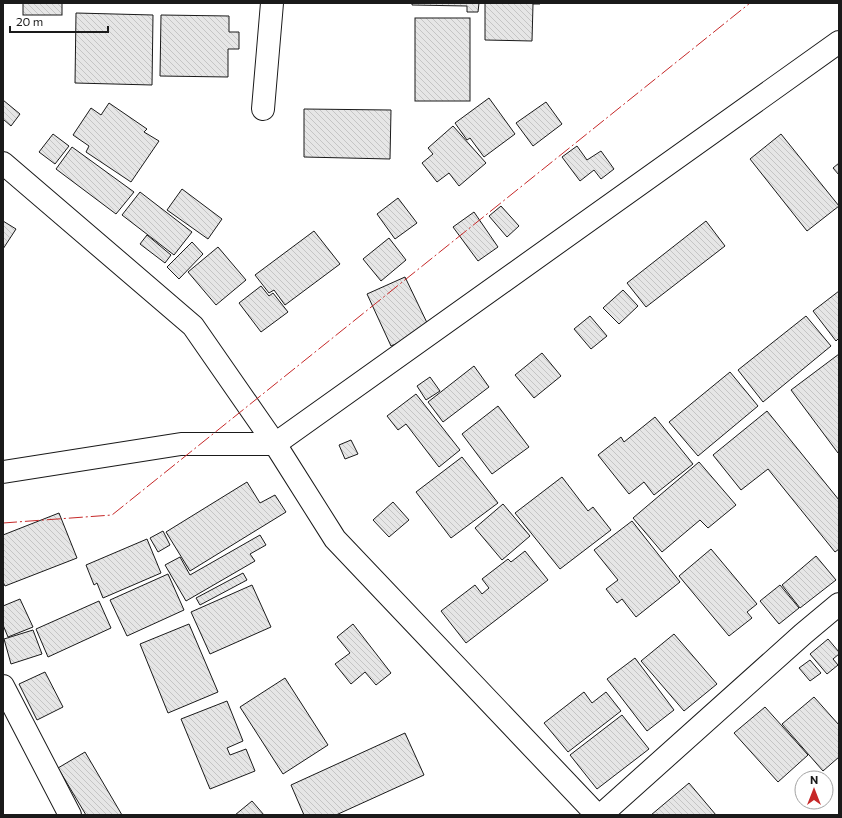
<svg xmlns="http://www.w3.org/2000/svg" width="842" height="818" font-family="Commissioner,sans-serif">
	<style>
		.building { fill: url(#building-back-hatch); stroke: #1a1a1a }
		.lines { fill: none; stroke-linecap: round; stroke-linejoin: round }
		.minor-casing { stroke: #1a1a1a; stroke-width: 24 }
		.minor { stroke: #fff; stroke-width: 22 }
		.power { stroke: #c62828; stroke-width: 1; stroke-dasharray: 14 3 2 3; stroke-linecap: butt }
	</style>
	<defs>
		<pattern id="building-back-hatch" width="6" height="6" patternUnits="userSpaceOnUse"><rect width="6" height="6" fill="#e6e6e6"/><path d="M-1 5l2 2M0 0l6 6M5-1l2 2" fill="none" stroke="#c5c5c5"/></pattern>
	</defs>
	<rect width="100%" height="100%" fill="#fff"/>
	<g class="building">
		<rect x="23" y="3" width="39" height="12"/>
		<polygon points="412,3 479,3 478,12 467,12 467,6 412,5"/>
		<polygon points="485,3 540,3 540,4 533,4 532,41 485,40"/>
		<polygon points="76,13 153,15 152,85 75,83"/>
		<polygon points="161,15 229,16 229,32 239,32 239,49 228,49 228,77 160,76"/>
		<rect x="415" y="18" width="55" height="83"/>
		<polygon points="489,98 515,134 484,157 470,138 467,140 455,123"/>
		<polygon points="3,100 20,114 11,126 3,119"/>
		<polygon points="546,102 562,124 533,146 516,123"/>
		<polygon points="109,103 147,129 144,132 159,141 131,182 86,152 89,146 73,135 91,108 101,115"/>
		<polygon points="304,109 391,110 390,159 304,157"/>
		<polygon points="453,126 486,163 459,186 449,173 437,182 422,163 433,154 428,148"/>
		<polygon points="53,134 69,146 55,164 39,152"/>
		<polygon points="781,134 839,206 807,231 750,159"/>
		<polygon points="577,146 587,160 601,151 614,169 601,179 594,170 580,181 562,157"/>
		<polygon points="72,147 134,192 116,214 56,169"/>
		<polygon points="839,163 839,175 833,168"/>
		<polygon points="182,189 222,219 208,239 167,210"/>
		<polygon points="140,192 192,232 174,255 122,215"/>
		<polygon points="398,198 417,223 395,239 377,214"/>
		<polygon points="501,206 519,226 507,237 489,216"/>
		<polygon points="474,212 498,247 478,261 453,227"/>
		<polygon points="3,221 16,229 3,249"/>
		<polygon points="706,221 725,246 646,307 627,283"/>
		<polygon points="314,231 340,264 285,305 274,290 269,293 255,275"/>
		<polygon points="147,235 171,255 165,263 140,244"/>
		<polygon points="389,238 406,260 381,281 363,259"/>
		<polygon points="192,242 203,254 179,279 167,267"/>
		<polygon points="218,247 246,280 216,305 188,272"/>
		<polygon points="405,277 430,329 391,346 367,294"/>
		<polygon points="261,286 269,296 273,293 288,312 261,332 239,303"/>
		<polygon points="623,290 638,306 619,324 603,308"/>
		<polygon points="839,291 839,338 836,341 813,311"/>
		<polygon points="590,316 607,336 591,349 574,329"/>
		<polygon points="806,316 831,346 763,402 738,370"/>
		<polygon points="542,353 561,376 534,398 515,375"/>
		<polygon points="839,354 839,452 838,453 791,390"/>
		<polygon points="474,366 489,387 443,422 428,402"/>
		<polygon points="730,372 758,406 698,456 669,422"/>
		<polygon points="430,377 440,391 426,400 417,386"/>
		<polygon points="416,394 460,450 439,467 406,424 398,430 387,416"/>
		<polygon points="498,406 529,447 492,474 462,434"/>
		<polygon points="767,411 839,500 839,549 835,552 768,469 741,490 713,455"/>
		<polygon points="655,417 693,464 654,495 644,482 629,494 598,455 621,437 624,442"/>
		<polygon points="351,440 358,454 345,459 339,445"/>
		<polygon points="462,457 498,503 451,538 416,492"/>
		<polygon points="699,462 736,505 708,528 700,520 662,552 633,518"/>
		<polygon points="562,477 588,511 593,507 611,530 560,569 515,513"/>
		<polygon points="247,482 260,503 275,495 286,512 190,571 166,532"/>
		<polygon points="393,502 409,520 389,537 373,520"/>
		<polygon points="503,504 530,536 502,560 475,528"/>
		<polygon points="59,513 77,558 5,586 3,582 3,535"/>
		<polygon points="632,521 680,582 636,617 622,599 617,603 606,589 618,580 594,550"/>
		<polygon points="163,531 170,545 158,552 150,538"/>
		<polygon points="260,535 266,545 250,554 255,561 186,601 165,565 180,557 190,575"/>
		<polygon points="147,539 161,573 103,598 97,583 94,585 86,565"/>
		<polygon points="711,549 757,604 747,612 752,618 729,636 679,576"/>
		<polygon points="525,551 548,580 466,643 441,611 475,585 482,594 489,588 482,579 508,559 511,562"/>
		<polygon points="816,556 836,580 800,608 782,585"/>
		<polygon points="243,573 247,580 200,605 196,598"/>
		<polygon points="168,574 184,610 127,636 110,600"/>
		<polygon points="252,585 271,627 210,654 191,612"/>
		<polygon points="780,585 799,608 779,624 760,601"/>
		<polygon points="20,599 33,627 8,637 3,625 3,606"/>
		<polygon points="99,601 111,628 48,657 36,629"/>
		<polygon points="189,624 218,692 168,713 140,644"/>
		<polygon points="353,624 391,673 376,685 365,672 351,684 335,664 350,653 337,637"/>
		<polygon points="33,630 42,654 11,664 4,639"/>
		<polygon points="674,634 717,684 684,711 641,661"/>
		<polygon points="828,639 839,652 839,654 833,659 838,665 827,674 810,654"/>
		<polygon points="635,658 674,710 647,731 607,679"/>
		<polygon points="810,660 821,673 810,681 799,668"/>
		<polygon points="45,672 63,707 37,720 19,684"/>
		<polygon points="285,678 328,745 283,774 240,707"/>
		<polygon points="584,692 592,703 606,692 621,711 568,752 544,723"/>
		<polygon points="814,697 839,725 839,757 823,771 782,724"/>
		<polygon points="227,701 243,741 227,748 230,755 246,749 255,771 210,789 181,719"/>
		<polygon points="765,707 808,755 778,782 734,733"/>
		<polygon points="622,715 649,749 597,789 570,755"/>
		<polygon points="405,733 424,775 336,815 304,815 291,785"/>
		<polygon points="85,752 122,815 86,815 58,768"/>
		<polygon points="689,783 716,815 651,815"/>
		<polygon points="252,801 264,815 235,815"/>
	</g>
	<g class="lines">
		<defs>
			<g id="minor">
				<polyline points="263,109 272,3"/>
				<polyline points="3,163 193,326 275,444 335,539 597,815"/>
				<polyline points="3,472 181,444 275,444 839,42"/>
				<polyline points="3,686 70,815"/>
				<polyline points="601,815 803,634 839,604"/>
			</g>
		</defs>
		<use href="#minor" class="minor-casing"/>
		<use href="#minor" class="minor"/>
		<polyline class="power" points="3,523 112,515 750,3"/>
	</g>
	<rect width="842" height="818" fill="none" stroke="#1a1a1a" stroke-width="8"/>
	<g transform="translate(814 790)"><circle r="19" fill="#ffffff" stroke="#a3a3a3"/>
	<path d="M0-3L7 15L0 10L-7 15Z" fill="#c62828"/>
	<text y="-6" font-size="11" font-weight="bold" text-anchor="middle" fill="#1a1a1a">N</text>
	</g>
	<path d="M10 26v6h98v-6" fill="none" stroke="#1a1a1a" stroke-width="2"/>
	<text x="16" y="26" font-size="12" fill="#1a1a1a" stroke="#ffffff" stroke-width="3" paint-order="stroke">20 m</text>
</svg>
